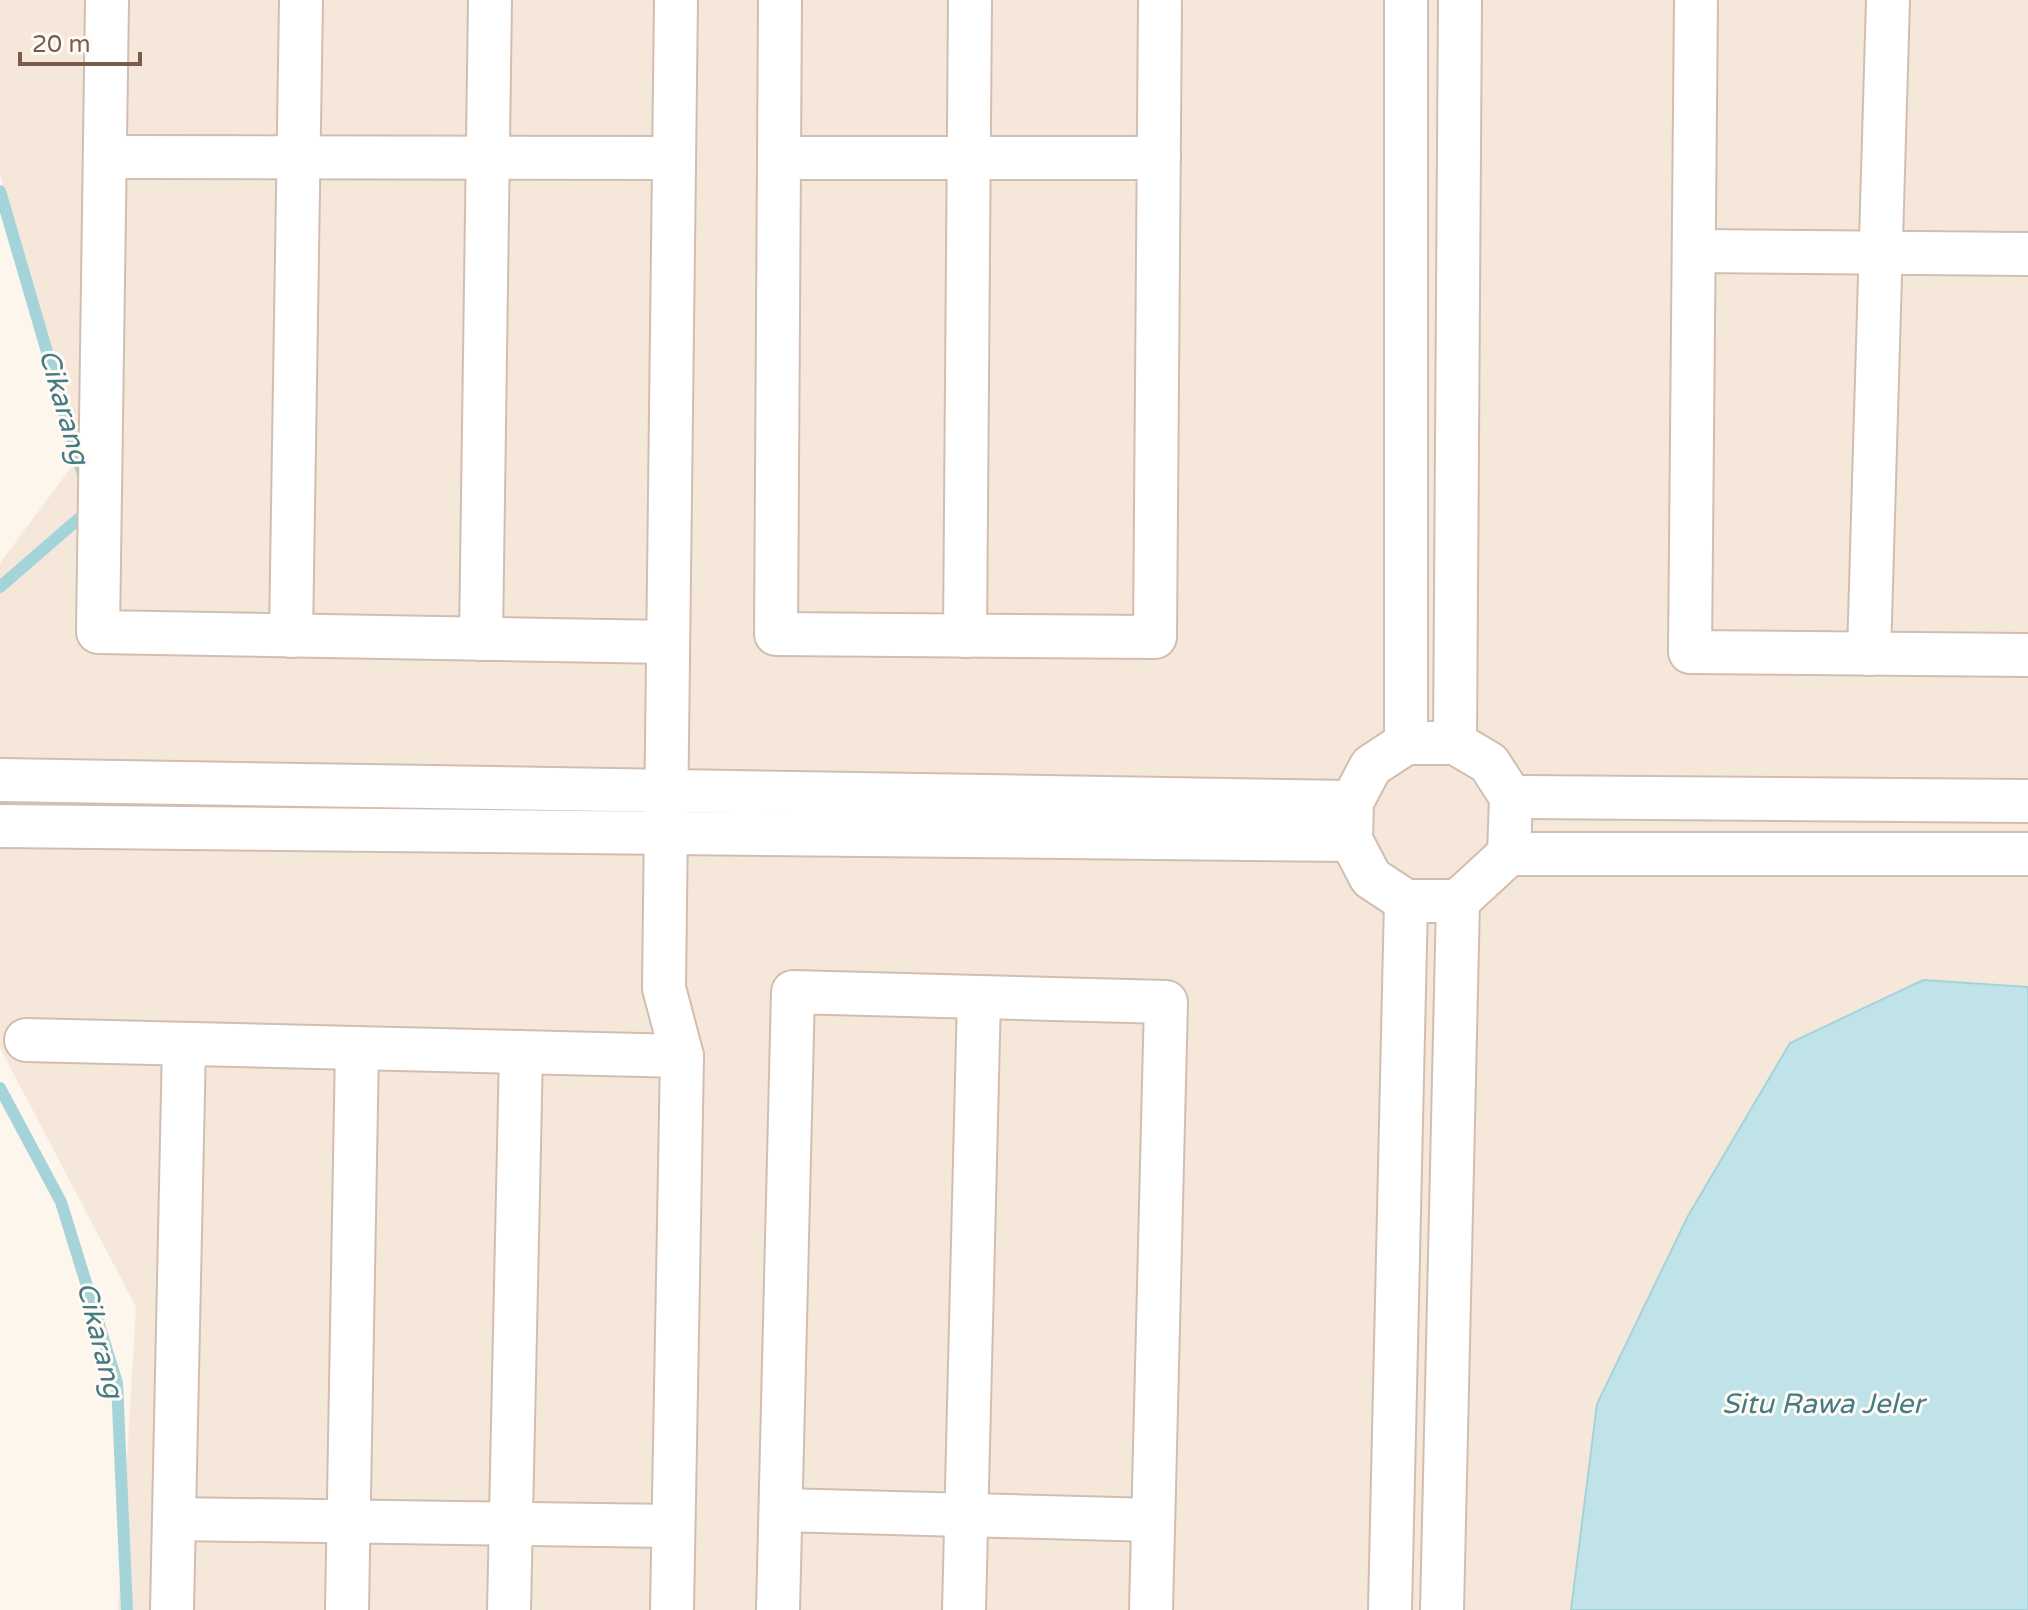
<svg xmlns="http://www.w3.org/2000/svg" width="2028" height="1610" font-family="'Varela Round',sans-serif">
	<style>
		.residential { fill: #f5e8da }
		.water { fill: #bfe3e8; stroke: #a5d3da; stroke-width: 2 }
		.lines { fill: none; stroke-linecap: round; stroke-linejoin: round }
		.stream { stroke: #a5d3da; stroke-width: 12 }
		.minor-casing { stroke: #d1beb0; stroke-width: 46 }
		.minor { stroke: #fff; stroke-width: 42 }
		.labels { text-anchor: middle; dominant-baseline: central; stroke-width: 6; stroke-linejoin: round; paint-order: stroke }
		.water-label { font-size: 28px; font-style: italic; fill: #437c86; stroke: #fffaf3 }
	</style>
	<rect width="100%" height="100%" fill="#fdf6ec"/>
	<polygon class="residential" points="0,0 2028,0 2028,987 1923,980 1790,1043 1688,1216 1597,1404 1571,1610 118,1610 136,1307 0,1048 0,563 70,469 0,173"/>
	<polygon class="water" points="1923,980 2028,987 2028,1610 1571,1610 1597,1404 1688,1216 1790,1043"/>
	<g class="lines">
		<g class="stream">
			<polyline points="0,191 83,475"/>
			<polyline points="0,587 91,508"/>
			<polyline points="0,1088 61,1202 117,1383 127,1610"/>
		</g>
		<defs>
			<g id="minor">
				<polyline points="107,0 98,632 668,642"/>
				<polyline points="780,0 776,634 1155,637 1160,0"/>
				<polyline points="1696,0 1690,652 2028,655"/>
				<polyline points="105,157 674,158"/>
				<polyline points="779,158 1159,158"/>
				<polyline points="1694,251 2028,254"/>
				<polyline points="291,636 301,0"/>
				<polyline points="965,636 970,0"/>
				<polyline points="481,639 490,0"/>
				<polyline points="1869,654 1888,0"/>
				<polyline points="1406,743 1406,0"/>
				<polygon points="1406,743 1455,743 1489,763 1511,797 1509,854 1458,901 1406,901 1371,878 1351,840 1352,802 1371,766"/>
				<polyline points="1455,743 1460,0"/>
				<polyline points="0,780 1352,802"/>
				<polyline points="1511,797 2028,801"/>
				<polyline points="0,826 1351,840"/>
				<polyline points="1509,854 2028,854"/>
				<polyline points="26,1040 682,1056"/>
				<polyline points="781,1510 1153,1520"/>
				<polyline points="174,1519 673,1526"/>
				<polyline points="172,1610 184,1044"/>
				<polyline points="347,1610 357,1048"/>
				<polyline points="509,1610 521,1052"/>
				<polyline points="672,1610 682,1056 664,988 676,0"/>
				<polyline points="778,1610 793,992 1166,1002 1151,1610"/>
				<polyline points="964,1610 979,997"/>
				<polyline points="1390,1610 1406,901"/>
				<polyline points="1442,1610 1458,901"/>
			</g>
		</defs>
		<use href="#minor" class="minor-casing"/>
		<use href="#minor" class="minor"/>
	</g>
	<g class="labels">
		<g class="water-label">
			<text transform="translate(64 407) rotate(74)">Cikarang</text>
			<text transform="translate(100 1340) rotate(76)">Cikarang</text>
			<text x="1823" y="1404">Situ Rawa Jeler</text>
		</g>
	</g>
	<path d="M20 52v12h120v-12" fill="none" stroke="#7a5c4d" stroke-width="4"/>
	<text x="32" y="52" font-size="24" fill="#7a5c4d" stroke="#fffaf3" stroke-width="6" paint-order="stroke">20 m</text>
</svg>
